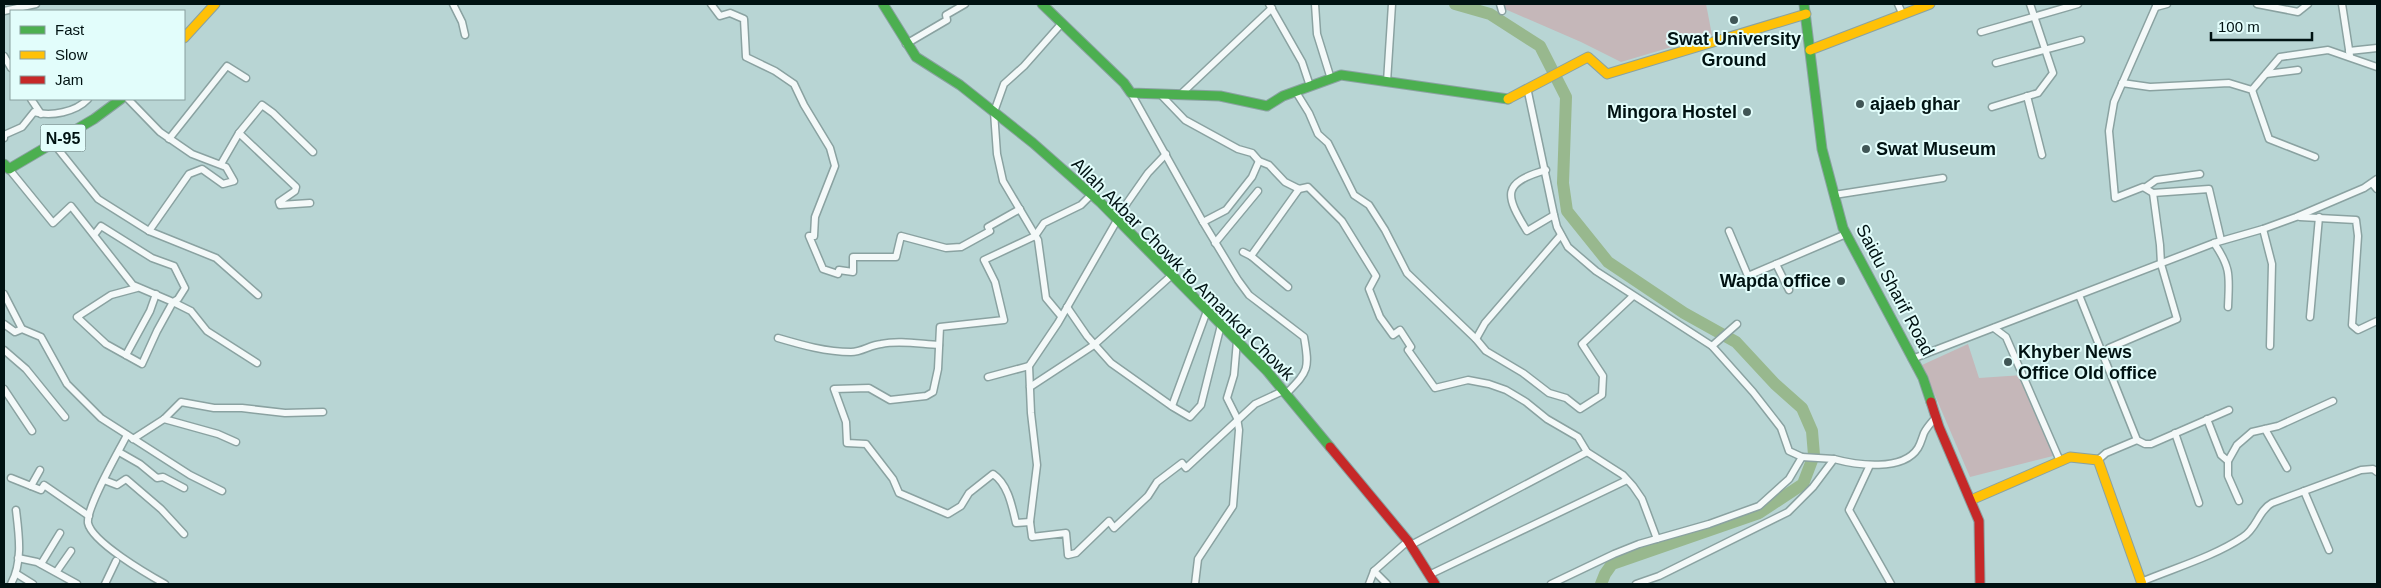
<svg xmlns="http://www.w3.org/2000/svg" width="2381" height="588" font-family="Helvetica,sans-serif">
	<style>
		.green { fill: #c5b7b9 }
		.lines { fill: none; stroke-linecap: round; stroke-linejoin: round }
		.river { stroke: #98b88e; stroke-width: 12 }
		.street-casing { stroke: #8aa2a1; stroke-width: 9 }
		.fast-casing { stroke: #8aa2a1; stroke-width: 11 }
		.slow-casing { stroke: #8aa2a1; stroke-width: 11 }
		.jam-casing { stroke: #8aa2a1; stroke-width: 11 }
		.street { stroke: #f4f9f9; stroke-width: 6 }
		.fast { stroke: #4caf50; stroke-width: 9 }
		.slow { stroke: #ffc107; stroke-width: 9 }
		.jam { stroke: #c62828; stroke-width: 9 }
		.poi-dot { fill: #405656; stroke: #e2fdfb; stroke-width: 2 }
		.labels { text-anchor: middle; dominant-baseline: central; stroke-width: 4; stroke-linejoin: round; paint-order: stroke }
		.shield { fill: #e2fdfb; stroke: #445858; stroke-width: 1 }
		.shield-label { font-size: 16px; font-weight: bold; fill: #001212 }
		.poi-label { font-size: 18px; font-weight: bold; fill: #001212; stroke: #e2fdfb; text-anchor: start }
		.street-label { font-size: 18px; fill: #001212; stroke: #e2fdfb }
	</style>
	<rect width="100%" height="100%" fill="#b8d5d4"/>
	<g class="green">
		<polygon points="1498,4 1706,4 1712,35 1621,62 1581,42 1498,6"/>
		<polygon points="1968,344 1979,378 2023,375 2053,456 1970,477 1922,365"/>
	</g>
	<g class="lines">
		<polyline class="river" points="1455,4 1490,14 1540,46 1566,97 1563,183 1567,211 1608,262 1684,313 1736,342 1775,384 1802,408 1812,431 1814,455 1803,484 1759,513 1612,564 1605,574 1601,584"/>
		<defs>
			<g id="street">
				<polyline points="453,4 462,22 465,35"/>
				<polyline points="711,4 720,16 730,13 744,19 746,57 775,71 794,84 804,105 830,148 835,166 815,217 814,236 809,236 823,269 838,274 839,270 853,272 853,257 896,257 901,236 946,248 961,247 990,231 988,227 1020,209"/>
				<polyline points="1269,4 1302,62 1310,86"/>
				<polyline points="1315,4 1317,34 1331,79"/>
				<polyline points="1500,4 1502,11"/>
				<polyline points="1898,4 1902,13"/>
				<polyline points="2157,4 2114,102 2109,131 2115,198 2143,187 2153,193 2209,189 2221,240"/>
				<polyline points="2257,4 2298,12 2308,4"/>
				<polyline points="2342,4 2350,56"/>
				<polyline points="2156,7 2167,4"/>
				<polyline points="4,11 36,4"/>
				<polyline points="1981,32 2078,4"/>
				<polyline points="906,44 947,20 946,15 965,4"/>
				<polyline points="2349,51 2377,48"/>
				<polyline points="4,56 11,68"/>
				<polyline points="1996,63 2081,40"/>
				<polyline points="2266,74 2298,70"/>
				<polyline points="1387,82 1392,4"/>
				<polyline points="2122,83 2150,87 2229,83 2252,90 2269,139 2315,157"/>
				<polyline points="2252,90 2280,57 2328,50 2377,67"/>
				<polyline points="1296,92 1309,113 1318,134 1328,143 1354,195 1369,205 1385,230 1407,273 1476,339 1486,351 1523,373 1549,393 1566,398 1580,409 1602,395 1603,376 1582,344 1633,296"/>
				<polyline points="1528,92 1554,215 1557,227 1568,247 1596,271 1712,346 1753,392 1781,428 1789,451 1802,457 1789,479 1759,506 1709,524 1639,544 1614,554 1551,584"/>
				<path d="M 1131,93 L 1203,222 L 1238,280 L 1249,295 L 1304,337 C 1310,370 1308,371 1286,394"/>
				<polyline points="1181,94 1272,8"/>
				<polyline points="1161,95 1185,120 1238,149 1252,153 1259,161 1269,165 1285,182 1299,189 1308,187 1342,221 1376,276 1369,289 1380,317 1393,335 1400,330 1411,347 1408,350 1435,388 1468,380 1489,384 1506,390 1526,402 1547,419 1578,437 1587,452 1623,475 1633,486 1642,499 1657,539"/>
				<polyline points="2027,96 2042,155"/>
				<polyline points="31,99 41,114"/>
				<polyline points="128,99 160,132 192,154 226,167 234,181 223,184 202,169 189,174 149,231"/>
				<polyline points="1992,107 2038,93 2053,73 2030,4"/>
				<polyline points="239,133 262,105 273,113 313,152"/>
				<path d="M 4,138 L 4,135 L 22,127 L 34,112 C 51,117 76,112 88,99"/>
				<polyline points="169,139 227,66 246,78"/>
				<polyline points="54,144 98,199 149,231 216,258 258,295"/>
				<polyline points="1166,154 1148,173 1127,203 1058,323 1029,366 1031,413 1037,465 1030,522 1032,537 1066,533 1068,555 1076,553 1109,521 1114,528 1148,496 1157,482 1182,463 1186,468 1255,404 1283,391"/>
				<polyline points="221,164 239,133 296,187 295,191 279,202 280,205 310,203"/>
				<polyline points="9,169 53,223 71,206 133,285 173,302 178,299 185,288 174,266 152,258 101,226 94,235"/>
				<path d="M 1546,170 C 1501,183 1505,195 1527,231 L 1554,215"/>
				<polyline points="2372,183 2377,189"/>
				<polyline points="2146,187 2156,180 2200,174"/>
				<polyline points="1834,195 1943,178"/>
				<polyline points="2300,217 2356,220 2358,236 2352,325 2358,330 2377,321"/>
				<polyline points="1203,222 1226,210 1252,177 1259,161"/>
				<polyline points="2263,229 2272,264 2270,346"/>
				<polyline points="1729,231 1748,276 1846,234"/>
				<polyline points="1215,243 1258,191"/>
				<path d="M 2214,243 C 2232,269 2229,277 2228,307"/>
				<polyline points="1243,252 1251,256 1288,287"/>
				<polyline points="1251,256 1299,189"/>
				<polyline points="1776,264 1789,290"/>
				<polyline points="137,288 111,295 77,317 106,344 142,364 157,331 173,302 191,311 207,331 257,363"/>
				<polyline points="4,294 22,329"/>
				<polyline points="2079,295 2137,440 2145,444 2151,444 2229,410"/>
				<polyline points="1067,307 1087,336 1111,363 1173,407 1190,417 1201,405 1221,325"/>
				<polyline points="1061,316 1046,298 1038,240 1003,181 997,154 994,112 1004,84 1024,66 1062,23"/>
				<polyline points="2310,317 2319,217"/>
				<polyline points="4,324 15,332 22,329 41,337 67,384 101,418 190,475 222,491"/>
				<polyline points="1994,328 2006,337 2060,461"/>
				<path d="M 778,338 C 802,345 826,352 851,352 C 862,352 870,345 881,344 C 899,340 920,344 939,345"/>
				<polyline points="1476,339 1485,323 1561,235"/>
				<polyline points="1712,346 1737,324"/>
				<polyline points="2109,348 2177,319 2161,264 2160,245 2153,193"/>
				<polyline points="4,350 26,369 65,417"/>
				<polyline points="126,355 150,311 156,294"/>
				<polyline points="1912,359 2214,243 2263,229 2296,217 2364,188 2377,179"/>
				<polyline points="988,377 1029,366"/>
				<polyline points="1030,387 1094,345 1172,275"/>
				<polyline points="4,389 32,431"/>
				<polyline points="1172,406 1207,311"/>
				<polyline points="164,419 218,434 236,442"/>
				<polyline points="2207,419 2221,455 2228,461"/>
				<polyline points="2265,429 2287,468"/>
				<polyline points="2175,433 2199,503"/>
				<path d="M 127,435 C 119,451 86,507 88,523 C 92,542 147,574 165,584"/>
				<polyline points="133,439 164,419 181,402 214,408 242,408 285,413 323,412"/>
				<polyline points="119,452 140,464 157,478 163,477 184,488"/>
				<polyline points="1802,457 1834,459"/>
				<polyline points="2098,460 2106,453 2137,440"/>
				<polyline points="1870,465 1849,510 1891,584"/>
				<polyline points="11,478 31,486 40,470"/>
				<polyline points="104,480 117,485 126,479 161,509 184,534"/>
				<polyline points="31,486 41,490 44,485 89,516"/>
				<polyline points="2304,491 2329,550"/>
				<polyline points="2239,501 2228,476 2228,461 2237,445 2252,432 2278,426 2333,401"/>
				<path d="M 1030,522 L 1016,523 C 1012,506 1008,484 993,474 L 969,493 L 961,506 L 948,514 L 899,493 L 893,479 L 866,444 L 847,443 L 846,422 L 834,389 L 869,388 L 890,400 L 926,396 L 933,392 L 938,369 L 940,327 L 1004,320 L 995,282 L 984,260 L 1035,236 L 1044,223 L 1081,205 L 1091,195"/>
				<polyline points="1411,545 1587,452"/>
				<polyline points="18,558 37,562 77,584"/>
				<polyline points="41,564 60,533"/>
				<polyline points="57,571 71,551"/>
				<polyline points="1374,571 1387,584"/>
				<polyline points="17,574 33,584"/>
				<polyline points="1431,574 1627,480"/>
				<path d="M 2141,582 C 2174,568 2213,557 2243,537 C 2257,528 2258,511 2272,503 L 2361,470 L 2373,469 L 2377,472"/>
				<path d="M 11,584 C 23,562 19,535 16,510"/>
				<polyline points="105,584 116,561"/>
				<polyline points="1195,584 1198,559 1233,506 1239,430 1237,418 1227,398 1234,375 1237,341"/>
				<polyline points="1369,584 1374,571 1408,541"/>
				<path d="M 1636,584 L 1659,576 L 1788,512 L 1813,487 L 1834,459 C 1856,465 1903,472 1918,448 C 1921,443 1922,438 1924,433 C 1927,427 1932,422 1936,417"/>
			</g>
			<g id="fast">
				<polyline points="883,4 916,57 960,85 1033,143 1101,203 1267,371 1330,447"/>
				<polyline points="1042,4 1124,83 1131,93 1220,96 1267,106 1283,96 1341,75 1508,99"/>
				<polyline points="1804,4 1822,149 1843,228 1923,378 1931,402"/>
				<polyline points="4,164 9,169 94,119 121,99"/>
			</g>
			<g id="slow">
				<polyline points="184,38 215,4"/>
				<polyline points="1810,50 1930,4"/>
				<polyline points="1508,99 1588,57 1607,74 1806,14"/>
				<polyline points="1971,500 2070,457 2098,460 2142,584"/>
			</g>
			<g id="jam">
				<polyline points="1931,402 1939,427 1979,521 1980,584"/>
				<polyline points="1330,447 1408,541 1435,584"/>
			</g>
		</defs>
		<use href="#street" class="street-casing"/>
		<use href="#fast" class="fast-casing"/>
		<use href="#slow" class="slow-casing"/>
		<use href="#jam" class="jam-casing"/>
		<use href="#street" class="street"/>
		<use href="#fast" class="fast"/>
		<use href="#slow" class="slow"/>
		<use href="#jam" class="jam"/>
	</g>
	<g class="poi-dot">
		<circle cx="1734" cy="20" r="5"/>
		<circle cx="1860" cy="104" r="5"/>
		<circle cx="1747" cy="112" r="5"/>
		<circle cx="1866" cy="149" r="5"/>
		<circle cx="1841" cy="281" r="5"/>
		<circle cx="2008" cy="362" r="5"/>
	</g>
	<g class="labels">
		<rect class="shield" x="40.5" y="124.5" width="45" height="27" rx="4"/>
		<g class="shield-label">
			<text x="63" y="138">N-95</text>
		</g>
		<g class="poi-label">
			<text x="1734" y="39" text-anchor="middle">Swat University<tspan x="1734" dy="21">Ground</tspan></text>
			<text x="1870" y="104">ajaeb ghar</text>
			<text x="1737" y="112" text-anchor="end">Mingora Hostel</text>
			<text x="1876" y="149">Swat Museum</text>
			<text x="1831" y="281" text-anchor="end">Wapda office</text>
			<text x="2018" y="352">Khyber News<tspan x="2018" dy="21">Office Old office</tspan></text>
		</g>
		<g class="street-label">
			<text transform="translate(1183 269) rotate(45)">Allah Akbar Chowk to Amankot Chowk</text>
			<text transform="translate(1895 290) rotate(62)">Saidu Sharif Road</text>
		</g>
	</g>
	<rect width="2381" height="588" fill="none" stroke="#001212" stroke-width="10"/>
	<rect x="10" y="10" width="175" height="90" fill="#e2fdfb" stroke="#889f9e"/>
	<rect x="20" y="26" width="25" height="8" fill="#4caf50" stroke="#889f9e"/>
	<text x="55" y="35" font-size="15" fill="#001212">Fast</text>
	<rect x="20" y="51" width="25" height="8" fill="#ffc107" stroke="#889f9e"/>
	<text x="55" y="60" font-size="15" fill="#001212">Slow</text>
	<rect x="20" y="76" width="25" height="8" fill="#c62828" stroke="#889f9e"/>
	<text x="55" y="85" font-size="15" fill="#001212">Jam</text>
	<path d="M2211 32v8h101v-8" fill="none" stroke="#001212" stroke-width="2.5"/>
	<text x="2218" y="32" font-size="15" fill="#001212" stroke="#e2fdfb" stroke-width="4" paint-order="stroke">100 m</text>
</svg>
